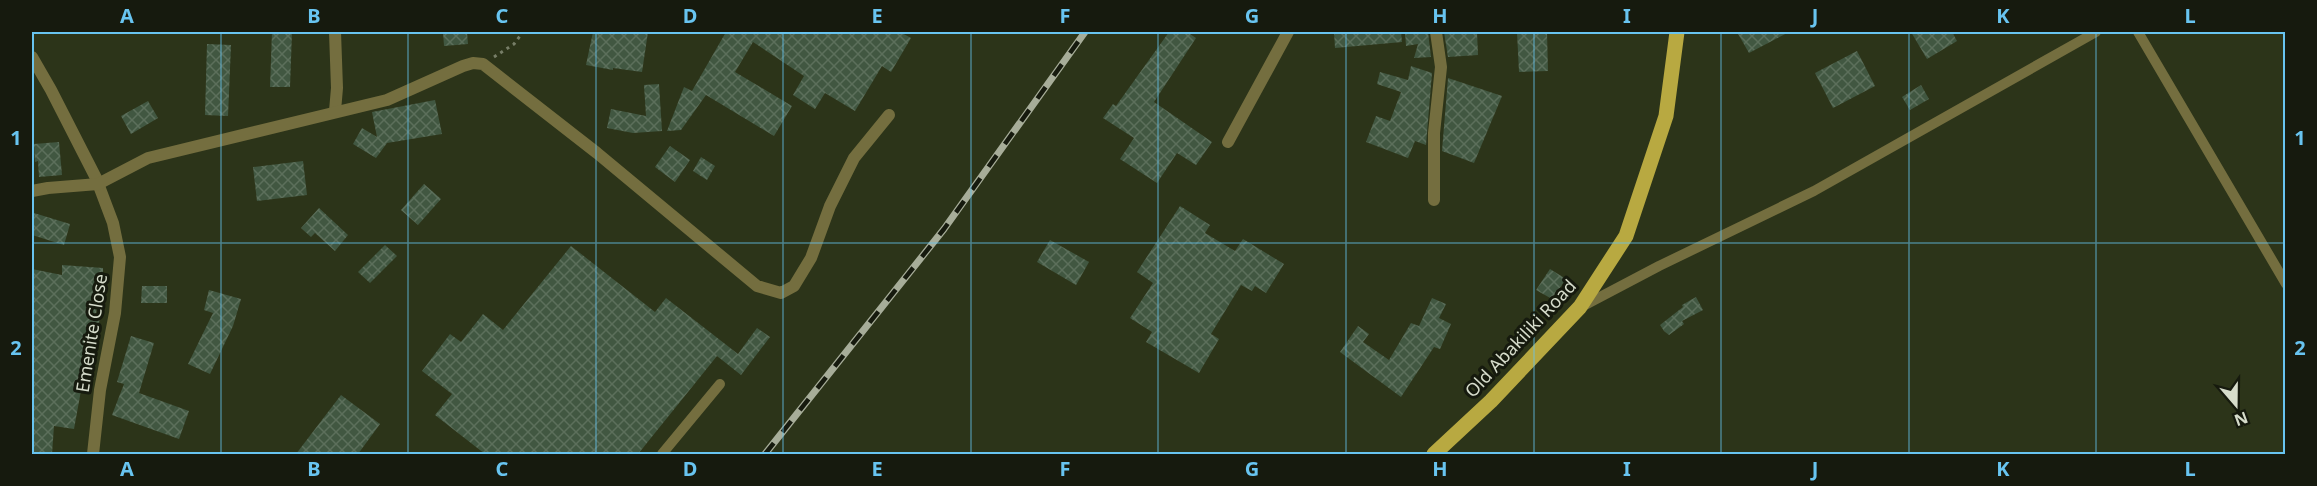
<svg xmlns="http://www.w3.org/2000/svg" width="2317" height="486" font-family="'Noto Sans',sans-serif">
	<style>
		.building { fill: url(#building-cross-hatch) }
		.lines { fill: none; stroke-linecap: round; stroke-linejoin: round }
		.path { stroke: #777e67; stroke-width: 3; stroke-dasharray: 3 4.5; stroke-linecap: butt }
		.service { stroke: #746e3f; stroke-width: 10 }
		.minor { stroke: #746e3f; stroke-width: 12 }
		.primary { stroke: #b8a941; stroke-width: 15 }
		.rail-casing { stroke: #a7ad99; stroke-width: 7 }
		.rail { stroke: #161a0e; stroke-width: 4.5; stroke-dasharray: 14; stroke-linecap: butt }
		.grid { fill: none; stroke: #68c4f0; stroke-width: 1.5; stroke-opacity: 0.55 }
		.labels { text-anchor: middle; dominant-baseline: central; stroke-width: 6; stroke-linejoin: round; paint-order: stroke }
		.street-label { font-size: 18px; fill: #d6dccb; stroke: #161a0e }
		.neatline { fill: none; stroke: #68c4f0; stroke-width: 2 }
		.grid-label { font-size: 20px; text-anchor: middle; font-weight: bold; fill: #68c4f0 }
	</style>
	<defs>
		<pattern id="building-cross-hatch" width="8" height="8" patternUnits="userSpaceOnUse" patternTransform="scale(1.5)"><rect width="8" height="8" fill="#415741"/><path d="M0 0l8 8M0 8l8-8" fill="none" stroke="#5c6f5b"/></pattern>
	</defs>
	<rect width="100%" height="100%" fill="#2c3419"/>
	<g class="building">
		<polygon points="272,32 292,32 290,87 270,87"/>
		<polygon points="443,32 467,32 468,44 444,46"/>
		<polygon points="593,32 648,32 642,72 613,68 613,70 586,65"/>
		<polygon points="726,32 900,32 911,38 891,72 882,66 855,111 825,93 815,109 793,95 804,76 753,42 735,72 792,106 774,136 706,95 681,130 667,131 684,87 692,91"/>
		<polygon points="1169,32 1187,32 1196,38 1154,102 1212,142 1196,165 1177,153 1157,183 1120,159 1134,138 1103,118 1113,104 1116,106"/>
		<polygon points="1334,32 1401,32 1402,42 1335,48"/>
		<polygon points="1405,32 1428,32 1431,57 1414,58 1418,44 1406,46"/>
		<polygon points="1444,32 1477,32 1478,55 1448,57"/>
		<polygon points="1517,32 1547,32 1548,71 1519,72"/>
		<polygon points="1737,32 1789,32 1749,53"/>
		<polygon points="1911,32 1952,32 1957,41 1927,59"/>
		<polygon points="207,44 231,45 228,116 205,115"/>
		<polygon points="1857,51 1875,86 1833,108 1815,73"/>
		<polygon points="1411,66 1432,73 1426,145 1415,141 1408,158 1366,142 1376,116 1390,121 1401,92 1377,84 1380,72 1408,80"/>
		<polygon points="1448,78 1502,96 1474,163 1442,151"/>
		<polygon points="659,84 662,131 633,133 607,128 611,109 646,116 644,85"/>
		<polygon points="1921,85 1929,99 1910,110 1902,97"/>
		<polygon points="435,100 442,134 387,143 376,158 353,144 362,128 377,137 372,112"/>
		<polygon points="148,101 158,118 131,134 121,116"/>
		<polygon points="59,142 62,175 39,177 38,161 35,162 34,144"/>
		<polygon points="670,146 690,160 675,182 655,167"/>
		<polygon points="701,157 715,166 707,180 693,171"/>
		<polygon points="303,161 307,195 257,201 253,167"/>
		<polygon points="424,184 441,199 418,225 401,210"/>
		<polygon points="1180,206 1210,225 1205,233 1235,251 1243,239 1284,264 1266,293 1255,286 1252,291 1241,285 1211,334 1219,339 1199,373 1146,342 1152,332 1130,318 1153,283 1137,272"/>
		<polygon points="319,208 348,235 335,251 315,233 311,237 301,228"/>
		<polygon points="34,213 70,224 64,245 32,235 32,221"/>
		<polygon points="1050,240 1089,262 1076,285 1037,262"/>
		<polygon points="385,245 397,256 370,283 358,272"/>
		<polygon points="571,246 655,312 666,298 738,354 757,328 770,337 741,375 717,356 638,454 485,454 435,415 452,394 422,371 450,334 461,342 483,314 503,330"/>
		<polygon points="62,265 103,268 103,282 99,282 96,315 100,316 94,359 91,359 88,385 82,385 74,429 54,426 52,454 32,454 32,269 62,275"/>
		<polygon points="1550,269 1566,279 1552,299 1536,290"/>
		<polygon points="142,286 167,286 167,303 141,303"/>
		<polygon points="209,290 241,299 233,326 210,374 188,364 213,313 204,310"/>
		<polygon points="1696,297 1703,310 1682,321 1684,324 1669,335 1664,331 1660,325 1683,307 1682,305"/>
		<polygon points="1432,298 1446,304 1439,318 1451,324 1440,349 1434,347 1401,397 1340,352 1358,326 1369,334 1363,342 1389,360 1411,323 1419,326"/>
		<polygon points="131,336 154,343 139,393 189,411 179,439 112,415 124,384 117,382"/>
		<polygon points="341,395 380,424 358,454 296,454"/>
	</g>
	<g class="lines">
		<polyline class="path" points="494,57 514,44 523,32"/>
		<g class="service">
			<polyline points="2138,32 2286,284"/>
			<polyline points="1583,306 1659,266 1814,191 2096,32"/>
			<polyline points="662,454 720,384"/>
		</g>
		<g class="minor">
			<polyline points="32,57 51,90 96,178 113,223 120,257 115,313 100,390 93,454"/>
			<polyline points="335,111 337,88 335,32"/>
			<polyline points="1228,142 1288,32"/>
			<polyline points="32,191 48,188 98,184 148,158 387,100 463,66 473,63 483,64 597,153 757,286 781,293 794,286 811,258 830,206 854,158 889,115"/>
			<polyline points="1434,200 1434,133 1441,67 1436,32"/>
		</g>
		<polyline class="primary" points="1434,454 1491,401 1580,307 1626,236 1666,116 1677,32"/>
		<defs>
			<polyline id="rail" points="765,454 944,229 1085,32"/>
		</defs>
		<use href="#rail" class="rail-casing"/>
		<use href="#rail" class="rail"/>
	</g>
	<path class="grid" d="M 221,32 L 221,454M 408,32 L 408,454M 596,32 L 596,454M 783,32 L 783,454M 971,32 L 971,454M 1158,32 L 1158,454M 1346,32 L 1346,454M 1534,32 L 1534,454M 1721,32 L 1721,454M 1909,32 L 1909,454M 2096,32 L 2096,454M 32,243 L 2286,243"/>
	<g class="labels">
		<g class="street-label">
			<text transform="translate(91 333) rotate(-81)">Emenite Close</text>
			<text transform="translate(1520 338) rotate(-47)">Old Abakiliki Road</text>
		</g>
	</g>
	<rect width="2317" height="486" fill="none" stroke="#161a0e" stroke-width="66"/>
	<g transform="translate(2236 405) rotate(160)" stroke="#161a0e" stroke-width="4.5" paint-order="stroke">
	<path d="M0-4.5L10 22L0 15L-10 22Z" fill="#d6dccb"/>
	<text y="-9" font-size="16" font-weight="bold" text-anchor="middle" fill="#d6dccb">N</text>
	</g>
	<rect x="33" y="33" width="2251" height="420" class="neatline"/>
	<g class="grid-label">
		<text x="127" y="23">A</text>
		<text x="314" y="23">B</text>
		<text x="502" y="23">C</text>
		<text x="690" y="23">D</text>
		<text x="877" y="23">E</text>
		<text x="1065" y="23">F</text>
		<text x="1252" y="23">G</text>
		<text x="1440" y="23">H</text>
		<text x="1627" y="23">I</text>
		<text x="1815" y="23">J</text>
		<text x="2003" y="23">K</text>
		<text x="2190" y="23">L</text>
		<text x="16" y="145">1</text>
		<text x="2300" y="145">1</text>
		<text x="16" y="355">2</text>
		<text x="2300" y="355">2</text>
		<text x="127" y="476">A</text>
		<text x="314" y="476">B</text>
		<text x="502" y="476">C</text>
		<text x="690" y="476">D</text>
		<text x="877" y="476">E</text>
		<text x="1065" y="476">F</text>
		<text x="1252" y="476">G</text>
		<text x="1440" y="476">H</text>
		<text x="1627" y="476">I</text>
		<text x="1815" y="476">J</text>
		<text x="2003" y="476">K</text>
		<text x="2190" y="476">L</text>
	</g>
</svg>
